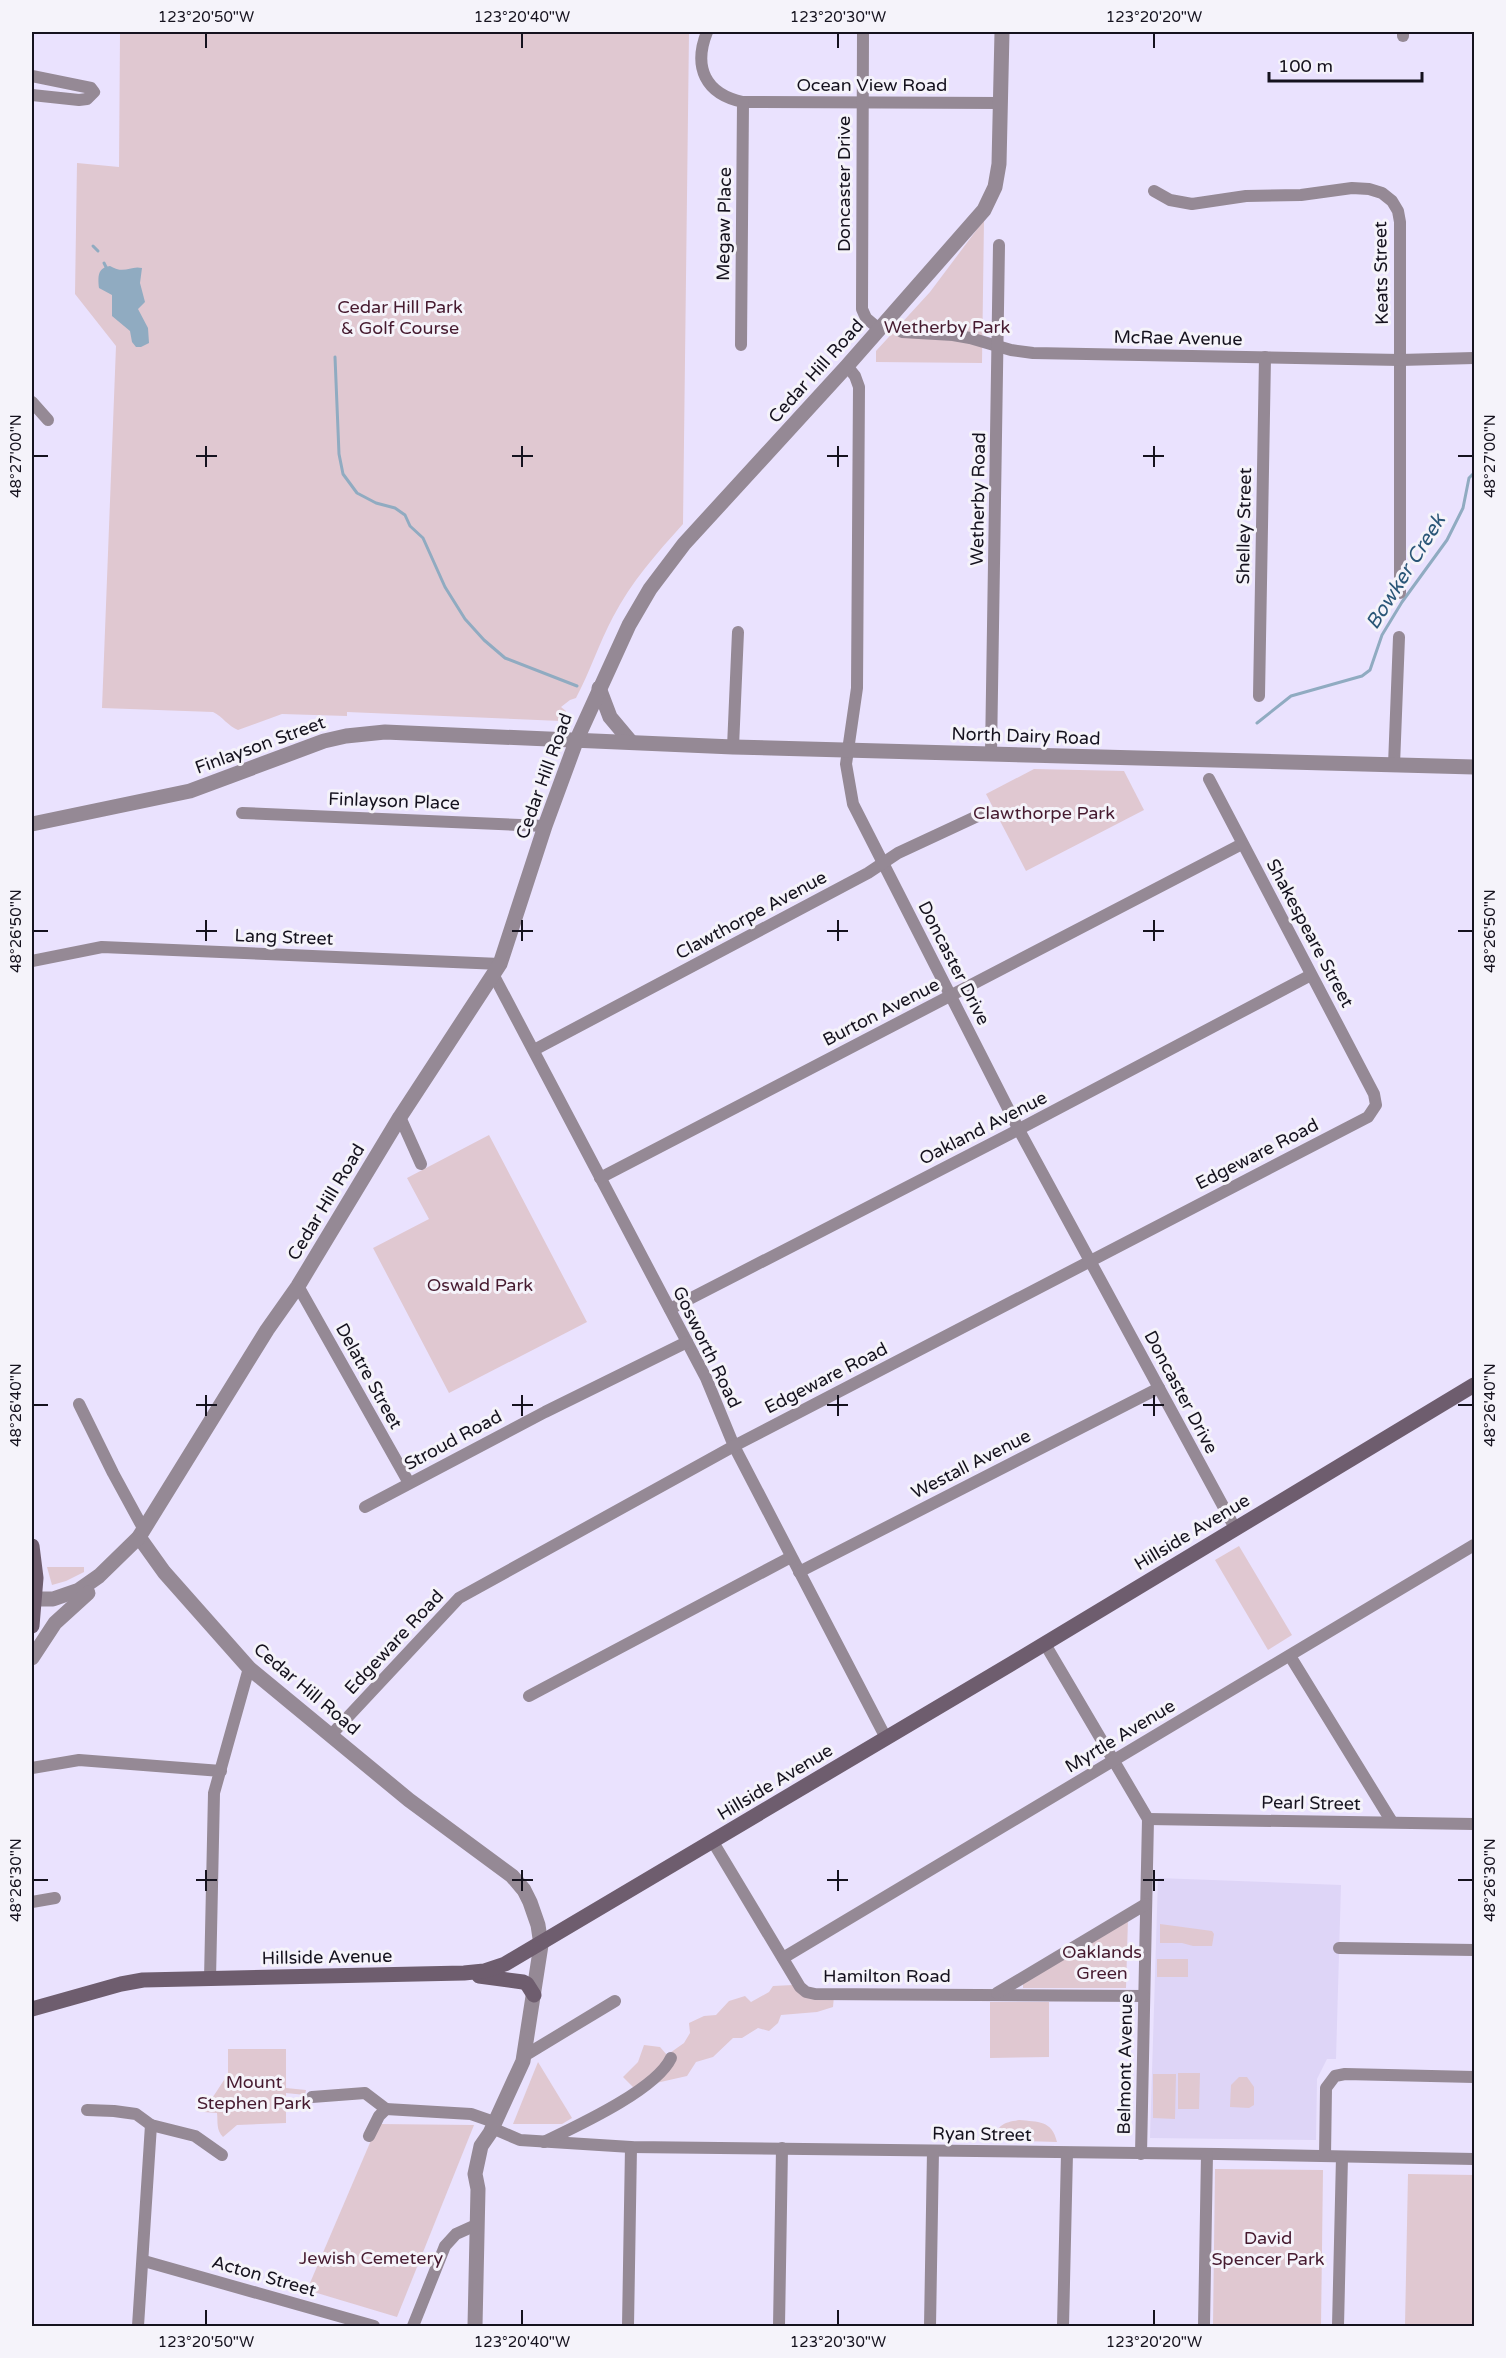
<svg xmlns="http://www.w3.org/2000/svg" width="1506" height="2358" font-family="'Varela Round',sans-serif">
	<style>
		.built { fill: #ded5f7 }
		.green { fill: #e0c8d1 }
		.water { fill: #90abc1 }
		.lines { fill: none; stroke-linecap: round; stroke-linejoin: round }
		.stream { stroke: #90abc1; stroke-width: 3 }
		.minor { stroke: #958995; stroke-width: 12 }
		.tertiary { stroke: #958995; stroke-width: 15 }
		.secondary { stroke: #6e5d6e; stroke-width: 15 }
		.ticks { fill: none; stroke: #15121e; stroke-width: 2 }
		.labels { text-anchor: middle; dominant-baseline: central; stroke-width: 6; stroke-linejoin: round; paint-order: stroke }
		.street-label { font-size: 18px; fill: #15121e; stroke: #f5f3fa }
		.park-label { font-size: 18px; fill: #461a2f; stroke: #f5f3fa }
		.water-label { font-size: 20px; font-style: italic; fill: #2a5677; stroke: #f5f3fa }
		.neatline { fill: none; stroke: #15121e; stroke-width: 2 }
		.ticks-label { font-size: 15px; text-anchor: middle; fill: #15121e }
	</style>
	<rect width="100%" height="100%" fill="#eae2fe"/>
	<polygon class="built" points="1158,1878 1341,1885 1336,2059 1327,2059 1317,2079 1316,2140 1150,2138"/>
	<g class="green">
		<path d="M 120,32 L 689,32 L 683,524 C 657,553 631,582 613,617 C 599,643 590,672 576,698 L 570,700 L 561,707 L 566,711 L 565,719 L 561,718 L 561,721 L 347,712 L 347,716 L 282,714 L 238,730 C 228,726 223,717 213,712 L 102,708 L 116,346 L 75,294 L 77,163 L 119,167 Z"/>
		<polygon points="984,220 982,363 876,362 876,351 930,292"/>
		<polygon points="1034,769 1124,771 1144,810 1026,871 986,794"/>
		<polygon points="489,1135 587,1322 449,1393 373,1248 429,1219 407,1178"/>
		<polygon points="1239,1546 1292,1635 1268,1650 1215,1560"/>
		<polygon points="47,1567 84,1567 84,1572 66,1581 52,1585"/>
		<polygon points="1128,1918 1126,1988 1023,1988 1023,1982"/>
		<polygon points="1160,1924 1212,1931 1214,1934 1212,1946 1193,1946 1182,1943 1160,1943"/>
		<rect x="1157" y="1959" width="31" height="18"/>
		<polygon points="793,1985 834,1996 833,2007 817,2012 781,2015 778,2023 769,2031 758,2028 742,2038 733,2038 713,2057 696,2062 687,2076 634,2088 623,2077 638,2062 644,2045 660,2047 667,2055 684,2043 690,2033 689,2023 704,2016 716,2015 729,2001 745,1996 751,2002 769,1992 773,1986"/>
		<polygon points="990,2002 1049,2002 1049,2057 990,2058"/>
		<path d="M 228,2049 L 286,2049 L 286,2088 L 306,2090 L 305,2095 L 286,2093 L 286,2123 L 237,2125 L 223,2137 C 216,2130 218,2122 217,2113 L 203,2112 L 228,2074 Z"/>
		<polygon points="538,2062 572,2118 562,2124 513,2124"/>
		<polygon points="1178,2073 1200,2073 1199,2109 1178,2109"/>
		<polygon points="1153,2074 1176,2074 1175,2119 1153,2118"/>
		<polygon points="1239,2077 1247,2077 1254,2087 1254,2105 1249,2108 1230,2107 1231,2085"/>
		<path d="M 1019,2120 C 1038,2122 1052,2120 1057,2142 L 994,2140 C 997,2125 1004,2122 1019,2120 Z"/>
		<polygon points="378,2124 474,2125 397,2317 307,2290"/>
		<polygon points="1215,2169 1323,2170 1321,2326 1213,2326"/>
		<polygon points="1408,2174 1474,2175 1474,2326 1405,2326"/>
	</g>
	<path class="water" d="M 110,266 C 125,275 130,265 142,268 L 140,283 L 145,302 L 138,309 L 148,328 L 149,343 L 141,347 L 136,347 L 132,342 L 130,331 L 112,316 L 112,295 L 99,288 C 98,277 97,268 110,266 Z"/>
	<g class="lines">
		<g class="stream">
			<polyline points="93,246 98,251"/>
			<polyline points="104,263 106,267"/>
			<polyline points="335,357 339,454 343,474 357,493 376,503 395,508 405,515 410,526 423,538 445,587 465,619 484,640 505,658 577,686"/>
			<polyline points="1257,723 1291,696 1362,676 1370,670 1382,635 1402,602 1447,540 1463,508 1469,478 1474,473"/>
		</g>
		<g class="minor">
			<path d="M 707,32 C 693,67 705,94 743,102 L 1001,103"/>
			<polyline points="863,32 862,309 866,318 879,329"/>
			<polyline points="1403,36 1403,32"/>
			<polyline points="32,76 91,88 94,92 87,99 79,100 32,95"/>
			<polyline points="1154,191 1170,200 1192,204 1246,196 1301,195 1352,188 1369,189 1382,193 1392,201 1398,211 1400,222 1400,593"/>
			<polyline points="887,321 902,332 953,335 970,338 1011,350 1033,353 1400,360 1474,358"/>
			<polyline points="741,345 743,102"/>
			<polyline points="847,366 855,376 859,387 857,688 846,764 853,804 1019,1130 1235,1528"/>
			<polyline points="32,402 48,420"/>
			<polyline points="1259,696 1265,357"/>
			<polyline points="733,747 738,632"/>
			<polyline points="991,754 999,245"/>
			<polyline points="1394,765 1399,637"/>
			<polyline points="242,813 545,826"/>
			<polyline points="32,961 102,947 500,964"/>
			<polyline points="493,974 706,1378 734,1446 886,1738"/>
			<polyline points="534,1050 868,873 898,853 984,813"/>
			<polyline points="400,1117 421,1164"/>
			<polyline points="600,1178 1242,844"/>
			<polyline points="298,1286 409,1483"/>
			<polyline points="670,1309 1010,1134 1311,975"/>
			<polyline points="79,1404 113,1473 143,1528"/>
			<polyline points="365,1507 545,1412 687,1342"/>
			<polyline points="799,1572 1159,1388"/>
			<polyline points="1045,1644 1148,1819 1141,2154"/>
			<polyline points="1290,1656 1392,1822"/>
			<polyline points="529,1696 791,1557"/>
			<polyline points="331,1735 459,1598 734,1446 1368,1117 1376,1105 1374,1094 1209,779"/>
			<polyline points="32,1768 79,1760 221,1771"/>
			<polyline points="1148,1819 1474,1824"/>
			<polyline points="713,1842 800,1987 806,1992 815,1994 1144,1996"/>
			<polyline points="32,1902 55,1898"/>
			<polyline points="1339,1948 1474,1950"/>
			<polyline points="783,1958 1474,1545"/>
			<polyline points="210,1979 214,1793 249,1668"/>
			<polyline points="997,1993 1146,1904"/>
			<polyline points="524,2056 615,2001"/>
			<polyline points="312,2097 365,2093 386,2109 379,2116 369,2136"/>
			<polyline points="386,2109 471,2114 494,2122"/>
			<polyline points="87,2110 114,2111 136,2114 151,2125 195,2136 222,2155"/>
			<polyline points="492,2128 520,2140 631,2147 1218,2154 1474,2159"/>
			<path d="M 544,2142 C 577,2126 656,2090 671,2058"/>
			<polyline points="1325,2156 1326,2088 1335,2076 1345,2074 1474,2077"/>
			<polyline points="144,2261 374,2326"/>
			<polyline points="138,2326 151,2125"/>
			<polyline points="413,2326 445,2246 456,2234 476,2225"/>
			<polyline points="628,2326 631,2147"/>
			<polyline points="779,2326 782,2148"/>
			<polyline points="930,2326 933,2151"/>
			<polyline points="1063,2326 1067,2153"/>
			<polyline points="1204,2326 1207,2154"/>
			<polyline points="1338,2326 1342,2157"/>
		</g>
		<g class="tertiary">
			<polyline points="599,688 610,717 631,742"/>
			<polyline points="32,824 190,791 324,741 346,736 385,732 733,747 1474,767"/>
			<polyline points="139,1537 164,1572 249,1668 409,1800 512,1876 524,1890 530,1902 538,1925 541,1945 523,2061 490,2133 481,2146 475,2174 478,2189 475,2326"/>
			<polyline points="35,1599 53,1599 79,1590 99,1576 139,1537 267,1330 298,1286 400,1117 500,964 545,826 577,739 629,625 650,589 684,544 847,366 984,210 995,187 999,164 1002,32"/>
			<polyline points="32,1658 55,1623 88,1593"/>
		</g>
		<g class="secondary">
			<polyline points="32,1546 36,1578 32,1626"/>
			<polyline points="479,1976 523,1982 527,1984 534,1995"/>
			<polyline points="32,2009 121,1984 143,1980 464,1973 484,1971 505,1964 1011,1664 1474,1385"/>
		</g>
	</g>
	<path class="ticks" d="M 206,33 L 206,48M 522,33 L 522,48M 838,33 L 838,48M 1154,33 L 1154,48M 206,446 L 206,467M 522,446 L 522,467M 838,446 L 838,467M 1154,446 L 1154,467M 33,456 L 48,456M 196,456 L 217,456M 512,456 L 533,456M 827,456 L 848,456M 1143,456 L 1164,456M 1458,456 L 1473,456M 206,920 L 206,941M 522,920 L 522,941M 838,920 L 838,941M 1154,920 L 1154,941M 33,931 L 48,931M 196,931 L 217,931M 512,931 L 533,931M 827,931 L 848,931M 1143,931 L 1164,931M 1458,931 L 1473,931M 206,1395 L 206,1416M 522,1395 L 522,1416M 838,1395 L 838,1416M 1154,1395 L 1154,1416M 33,1405 L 48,1405M 196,1405 L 217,1405M 512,1405 L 533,1405M 827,1405 L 848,1405M 1143,1405 L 1164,1405M 1458,1405 L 1473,1405M 206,1870 L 206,1891M 522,1870 L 522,1891M 838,1870 L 838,1891M 1154,1870 L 1154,1891M 33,1880 L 48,1880M 196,1880 L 217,1880M 512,1880 L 533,1880M 827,1880 L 848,1880M 1143,1880 L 1164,1880M 1458,1880 L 1473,1880M 206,2310 L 206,2325M 522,2310 L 522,2325M 838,2310 L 838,2325M 1154,2310 L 1154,2325"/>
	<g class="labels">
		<g class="street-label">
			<text x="872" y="85">Ocean View Road</text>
			<text transform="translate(844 184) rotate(-90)">Doncaster Drive</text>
			<text transform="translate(724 224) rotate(-89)">Megaw Place</text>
			<text transform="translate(1381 273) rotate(-91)">Keats Street</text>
			<text transform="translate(1178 338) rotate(1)">McRae Avenue</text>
			<text transform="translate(816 371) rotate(-48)">Cedar Hill Road</text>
			<text transform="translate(978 499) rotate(-89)">Wetherby Road</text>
			<text transform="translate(1244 526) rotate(-89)">Shelley Street</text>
			<text transform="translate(1026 736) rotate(2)">North Dairy Road</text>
			<text transform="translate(260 745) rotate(-20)">Finlayson Street</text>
			<text transform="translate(544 776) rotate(-70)">Cedar Hill Road</text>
			<text transform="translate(394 801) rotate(2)">Finlayson Place</text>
			<text transform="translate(751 915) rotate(-28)">Clawthorpe Avenue</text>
			<text transform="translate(1310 933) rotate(62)">Shakespeare Street</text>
			<text transform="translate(284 937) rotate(2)">Lang Street</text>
			<text transform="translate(954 963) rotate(63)">Doncaster Drive</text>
			<text transform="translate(881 1012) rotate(-27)">Burton Avenue</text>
			<text transform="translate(983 1128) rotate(-27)">Oakland Avenue</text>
			<text transform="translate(1257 1154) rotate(-27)">Edgeware Road</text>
			<text transform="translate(326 1202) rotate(-59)">Cedar Hill Road</text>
			<text transform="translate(707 1347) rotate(64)">Gosworth Road</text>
			<text transform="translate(369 1376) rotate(61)">Delatre Street</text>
			<text transform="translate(826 1378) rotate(-27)">Edgeware Road</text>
			<text transform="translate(1181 1392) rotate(62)">Doncaster Drive</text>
			<text transform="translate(453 1440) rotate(-28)">Stroud Road</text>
			<text transform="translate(971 1464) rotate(-27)">Westall Avenue</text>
			<text transform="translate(1192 1532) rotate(-31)">Hillside Avenue</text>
			<text transform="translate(394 1642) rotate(-47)">Edgeware Road</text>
			<text transform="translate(307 1689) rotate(40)">Cedar Hill Road</text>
			<text transform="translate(1120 1736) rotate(-31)">Myrtle Avenue</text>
			<text transform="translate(775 1782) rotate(-31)">Hillside Avenue</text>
			<text transform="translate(1311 1803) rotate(1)">Pearl Street</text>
			<text transform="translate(327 1957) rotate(-1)">Hillside Avenue</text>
			<text x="887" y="1976">Hamilton Road</text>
			<text transform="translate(1125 2064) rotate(-89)">Belmont Avenue</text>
			<text transform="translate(982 2134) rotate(1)">Ryan Street</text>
			<text transform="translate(264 2276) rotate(16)">Acton Street</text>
		</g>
		<g class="park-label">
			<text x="400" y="307">Cedar Hill Park<tspan x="400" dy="21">&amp; Golf Course</tspan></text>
			<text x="947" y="327">Wetherby Park</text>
			<text x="1044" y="813">Clawthorpe Park</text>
			<text x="480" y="1285">Oswald Park</text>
			<text x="1102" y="1952">Oaklands<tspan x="1102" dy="21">Green</tspan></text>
			<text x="254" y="2082">Mount<tspan x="254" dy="21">Stephen Park</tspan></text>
			<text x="1268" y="2238">David<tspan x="1268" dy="21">Spencer Park</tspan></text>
			<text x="371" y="2258">Jewish Cemetery</text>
		</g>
		<g class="water-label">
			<text transform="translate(1406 572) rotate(-58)">Bowker Creek</text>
		</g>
	</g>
	<rect width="1506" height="2358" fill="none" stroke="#f5f3fa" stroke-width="66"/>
	<path d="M1269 72v9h153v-9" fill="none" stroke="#15121e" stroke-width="3"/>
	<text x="1278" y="72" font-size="18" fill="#15121e" stroke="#f5f3fa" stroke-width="4.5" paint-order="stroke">100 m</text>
	<rect x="33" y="33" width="1440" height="2292" class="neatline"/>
	<g class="ticks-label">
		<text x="206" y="22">123°20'50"W</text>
		<text x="522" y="22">123°20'40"W</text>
		<text x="838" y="22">123°20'30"W</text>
		<text x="1154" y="22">123°20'20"W</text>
		<text transform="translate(16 456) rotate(-90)" y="5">48°27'00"N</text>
		<text transform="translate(1490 456) rotate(-90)" y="5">48°27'00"N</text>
		<text transform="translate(16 931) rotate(-90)" y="5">48°26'50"N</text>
		<text transform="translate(1490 931) rotate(-90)" y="5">48°26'50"N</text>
		<text transform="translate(16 1405) rotate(-90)" y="5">48°26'40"N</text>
		<text transform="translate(1490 1405) rotate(-90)" y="5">48°26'40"N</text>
		<text transform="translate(16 1880) rotate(-90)" y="5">48°26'30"N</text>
		<text transform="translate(1490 1880) rotate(-90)" y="5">48°26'30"N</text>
		<text x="206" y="2347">123°20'50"W</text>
		<text x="522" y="2347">123°20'40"W</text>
		<text x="838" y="2347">123°20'30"W</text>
		<text x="1154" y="2347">123°20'20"W</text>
	</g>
</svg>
